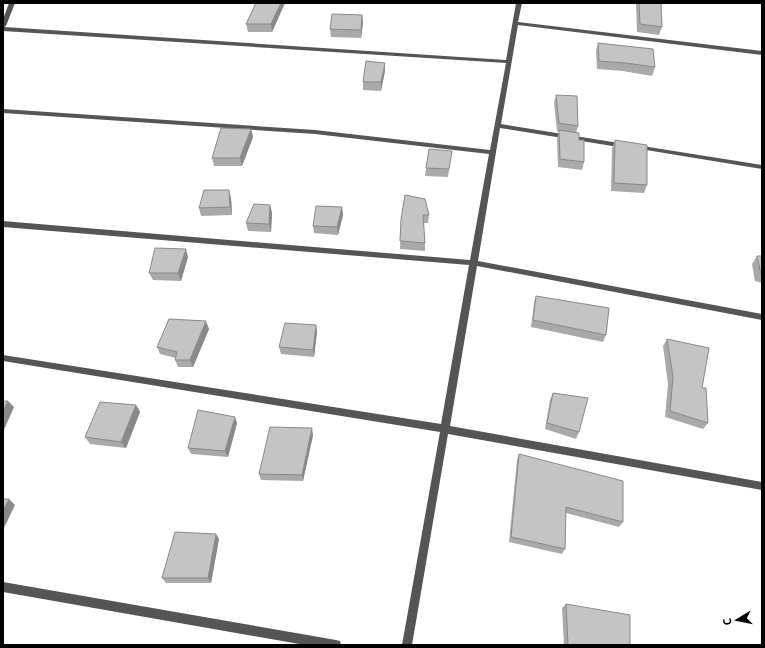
<svg xmlns="http://www.w3.org/2000/svg" width="765" height="648" font-family="'Open Sans',sans-serif">
	<style>
		.lines { fill: none; stroke-linecap: round; stroke-linejoin: round }
		.minor { fill: #555; fill-rule: evenodd }
		.wall { fill: #a9a9a9 }
		.shaded-wall { fill: #898989 }
		.building { fill: #c4c4c4; stroke: #898989 }
	</style>
	<rect width="100%" height="100%" fill="#fff"/>
	<g class="lines">
		<g class="minor">
			<polygon points="9,3 15,3 6,26 4,27 506,60 516,3 522,3 518,22 762,51 762,55 518,25 501,124 625,144 628,146 625,148 500,128 478,261 762,314 762,320 477,266 450,426 762,482 762,490 448,434 412,645 402,645 440,432 3,361 3,355 441,424 469,265 3,227 3,221 470,260 489,154 315,134 3,113 3,109 315,130 490,150 506,63 3,31 3,19"/>
			<polygon points="636,145 762,165 762,169 634,148 634,146"/>
			<polygon points="3,582 336,640 340,641 341,645 305,645 3,592"/>
		</g>
	</g>
	<g class="wall">
		<polygon points="256,3 285,3 272,32 248,32 246,24"/>
		<polygon points="636,3 661,3 662,27 659,35 637,32"/>
		<polygon points="362,15 363,23 361,38 331,37 330,29"/>
		<polygon points="598,43 655,67 652,76 623,71 597,69 596,51"/>
		<polygon points="385,71 381,91 363,90 363,82"/>
		<polygon points="556,95 578,126 576,133 579,140 584,162 582,170 558,167 557,138 559,132 557,131 554,103"/>
		<polygon points="251,129 253,137 242,166 214,166 212,158"/>
		<polygon points="615,140 647,185 644,193 611,191 612,149"/>
		<polygon points="452,151 448,177 425,176 426,168"/>
		<polygon points="405,195 429,215 428,223 423,223 425,243 425,251 400,249 401,219"/>
		<polygon points="231,198 232,215 201,216 199,208"/>
		<polygon points="270,205 272,213 271,232 248,231 246,223"/>
		<polygon points="342,207 343,215 338,235 314,233 313,226"/>
		<polygon points="757,256 762,256 762,283 755,281 752,264"/>
		<polygon points="188,257 181,281 153,280 149,273"/>
		<polygon points="536,296 606,335 603,342 531,327 534,303"/>
		<polygon points="316,325 317,332 314,357 281,354 279,347"/>
		<polygon points="209,329 193,367 178,367 175,360 176,358 160,354 157,347"/>
		<polygon points="667,339 702,388 708,423 703,429 665,417 668,384 663,346"/>
		<polygon points="553,393 579,432 576,439 545,429 550,400"/>
		<polygon points="136,405 140,412 126,448 90,444 85,437"/>
		<polygon points="237,423 228,457 191,454 188,448"/>
		<polygon points="313,435 303,481 261,480 259,474"/>
		<polygon points="519,454 623,522 619,527 566,513 565,549 562,554 509,542 517,460"/>
		<polygon points="219,539 211,583 166,583 162,578"/>
		<polygon points="566,604 630,645 564,645 562,608"/>
	</g>
	<g class="shaded-wall">
		<polygon points="281,3 285,3 272,32 271,24"/>
		<polygon points="362,15 363,23 361,38 361,30"/>
		<polygon points="385,63 385,71 381,91 381,82"/>
		<polygon points="251,129 253,137 242,166 240,158"/>
		<polygon points="229,190 231,198 232,215 230,207"/>
		<polygon points="270,205 272,213 271,232 269,224"/>
		<polygon points="342,207 343,215 338,235 337,227"/>
		<polygon points="186,249 188,257 181,281 178,273"/>
		<polygon points="206,321 209,329 193,367 190,360"/>
		<polygon points="316,325 317,332 314,357 313,350"/>
		<polygon points="8,401 14,407 3,432 3,411"/>
		<polygon points="136,405 140,412 126,448 121,442"/>
		<polygon points="235,417 237,423 228,457 225,451"/>
		<polygon points="312,428 313,435 303,481 302,475"/>
		<polygon points="9,499 15,505 3,530 3,511"/>
		<polygon points="216,534 219,539 211,583 208,578"/>
	</g>
	<g class="building">
		<polygon points="256,3 281,3 271,24 246,24"/>
		<polygon points="639,3 661,3 662,27 640,24"/>
		<polygon points="332,14 362,15 361,30 330,29"/>
		<polygon points="598,43 653,49 655,67 625,63 599,61"/>
		<polygon points="366,61 385,63 381,82 363,82"/>
		<polygon points="556,95 577,96 578,126 559,123"/>
		<polygon points="221,128 251,129 240,158 212,158"/>
		<polygon points="559,130 579,133 579,140 584,140 584,162 560,159"/>
		<polygon points="615,140 647,145 647,185 614,183"/>
		<polygon points="429,149 452,151 449,169 426,168"/>
		<polygon points="204,190 229,190 230,207 199,208"/>
		<polygon points="405,195 425,199 429,215 423,215 425,243 400,241 401,219"/>
		<polygon points="254,204 270,205 269,224 246,223"/>
		<polygon points="316,206 342,207 337,227 313,226"/>
		<polygon points="155,248 186,249 178,273 149,273"/>
		<polygon points="757,256 762,256 762,274 761,274"/>
		<polygon points="536,296 609,308 606,335 533,320"/>
		<polygon points="169,319 206,321 190,360 175,360 177,352 157,347"/>
		<polygon points="285,323 316,325 313,350 279,347"/>
		<polygon points="667,339 709,348 702,388 706,388 708,423 670,411 673,377"/>
		<polygon points="553,393 588,398 579,432 547,423"/>
		<polygon points="3,401 8,401 3,411"/>
		<polygon points="100,402 136,405 121,442 85,437"/>
		<polygon points="198,410 235,417 225,451 188,448"/>
		<polygon points="270,427 312,428 302,475 259,474"/>
		<polygon points="519,454 623,481 623,522 566,507 565,549 511,537"/>
		<polygon points="3,499 9,499 3,511"/>
		<polygon points="175,532 216,534 208,578 162,578"/>
		<polygon points="566,604 630,615 630,645 568,645"/>
	</g>
	<rect width="765" height="648" fill="none" stroke="#000000" stroke-width="8"/>
	<g transform="translate(737 620) rotate(260)" stroke="#ffffff" stroke-width="3" paint-order="stroke">
	<path d="M0-3L7 15L0 10L-7 15Z" fill="#000000"/>
	<text y="-6" font-size="11" font-weight="bold" text-anchor="middle" fill="#000000">С</text>
	</g>
</svg>
